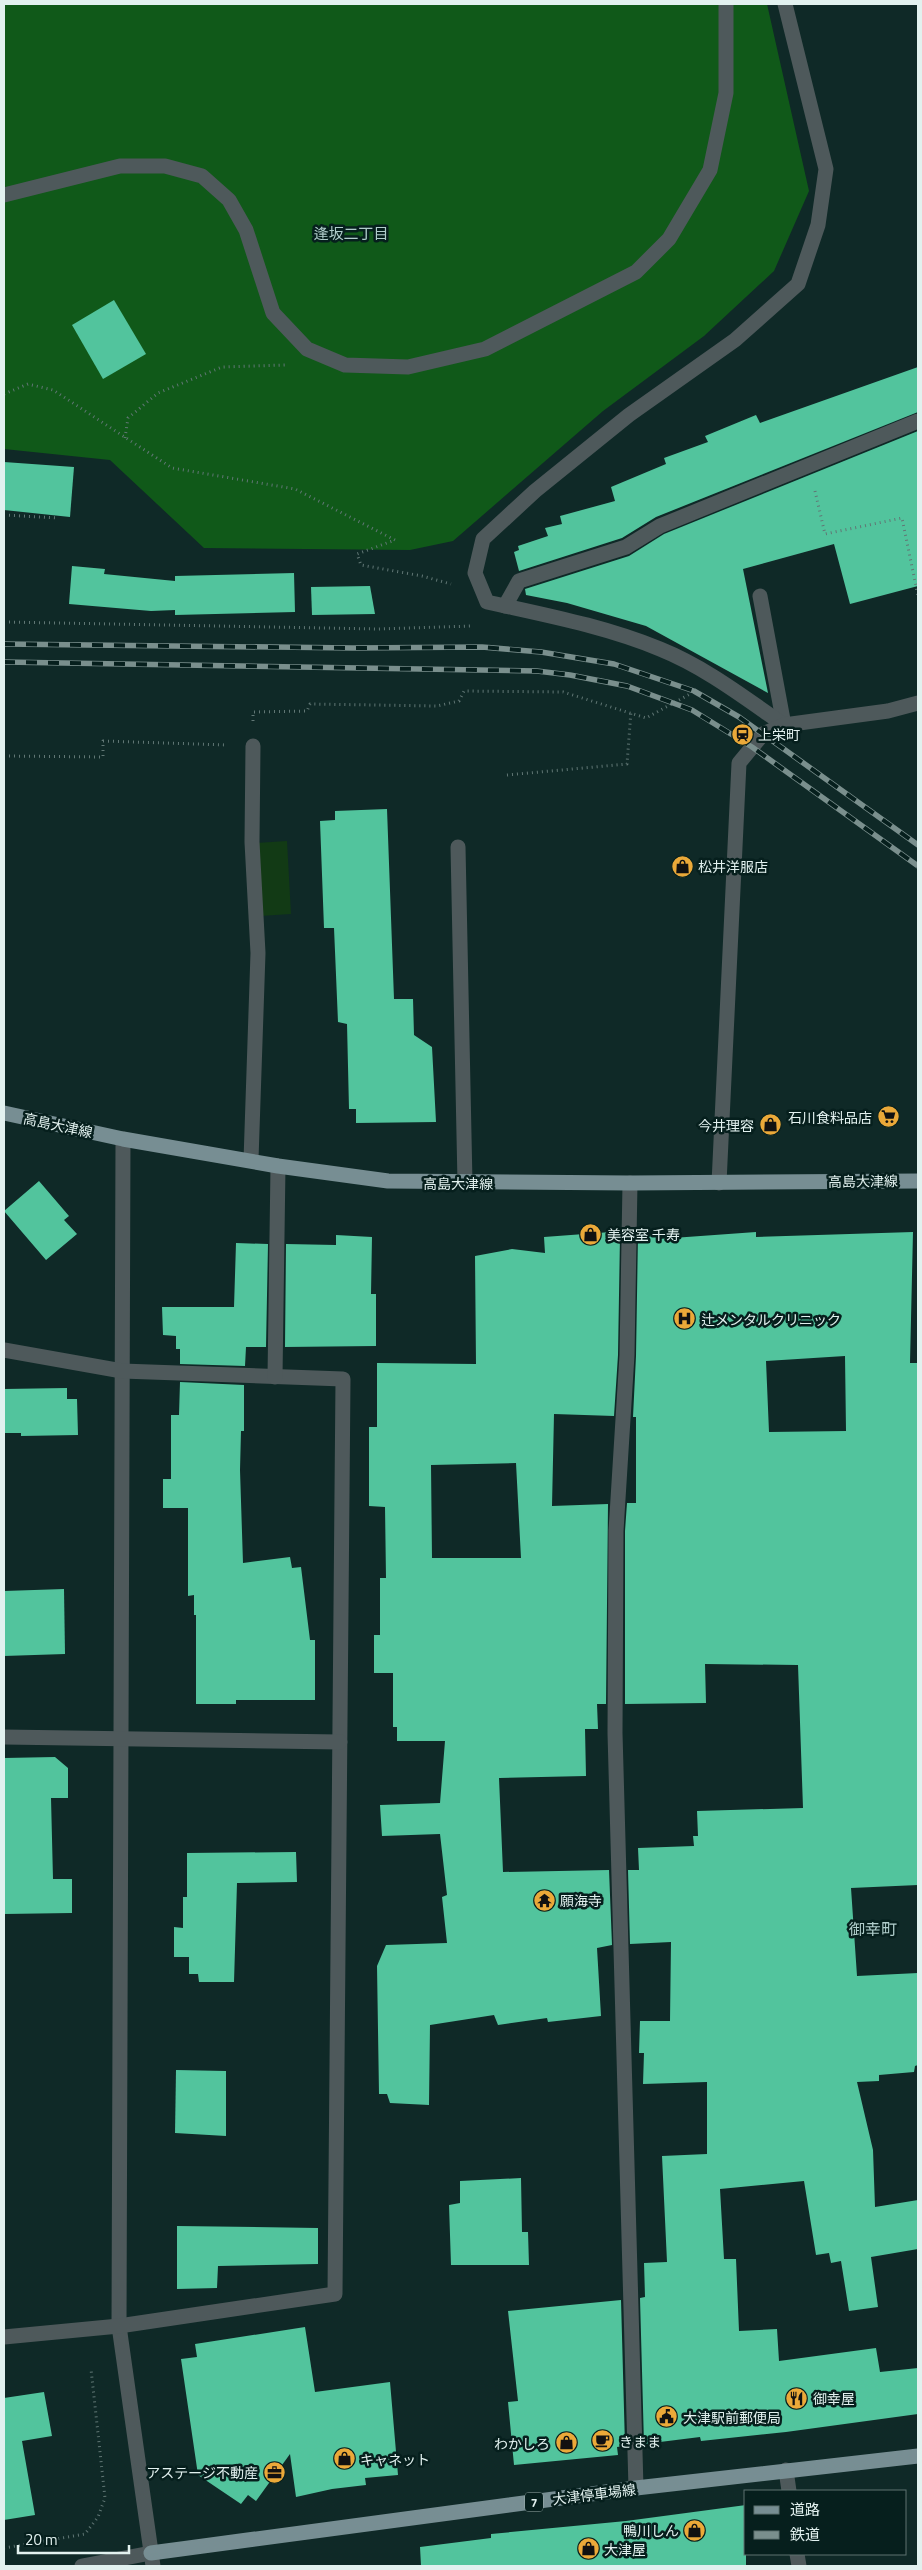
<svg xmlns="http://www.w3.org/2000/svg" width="922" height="2570" font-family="'Titillium Web','Noto Sans JP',sans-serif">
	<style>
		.green { fill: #123a15 }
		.forest { fill: #105919 }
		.building { fill: #52c49d; fill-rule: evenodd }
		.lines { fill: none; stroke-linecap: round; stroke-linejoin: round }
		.path { stroke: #617775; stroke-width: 3; stroke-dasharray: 1 4; stroke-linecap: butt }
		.minor { stroke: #4e595b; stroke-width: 15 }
		.major { stroke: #778e93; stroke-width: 15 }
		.rail-casing { stroke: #7a8f8d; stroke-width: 5.5 }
		.rail { stroke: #061f1d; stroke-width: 4; stroke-dasharray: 11; stroke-linecap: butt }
		.labels { text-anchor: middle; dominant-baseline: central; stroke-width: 5; stroke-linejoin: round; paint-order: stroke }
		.shield { fill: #061f1d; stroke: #a0b2b0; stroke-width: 1 }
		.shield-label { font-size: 12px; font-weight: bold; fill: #e2f1ef }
		.poi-label { font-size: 14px; fill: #e2f1ef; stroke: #061f1d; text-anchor: start }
		.street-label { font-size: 14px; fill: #e2f1ef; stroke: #061f1d }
		.neighbourhood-label { font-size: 15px; fill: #b0cdcb; stroke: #061f1d }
		.quarter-label { font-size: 16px; fill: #b0cdcb; stroke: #061f1d }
	</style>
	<rect width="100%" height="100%" fill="#0f2927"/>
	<polygon class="green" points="287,841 291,914 260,916 256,843"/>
	<polygon class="forest" points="4,4 767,4 809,191 774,271 704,336 603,411 453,541 410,550 204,548 110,460 4,449"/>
	<g class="building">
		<polygon points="114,300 146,354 103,379 72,325"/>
		<polygon points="918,367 918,412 656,517 622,538 519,571 514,552 519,550 518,546 548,536 545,528 562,524 560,516 615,501 611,487 666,464 664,458 708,442 705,436 756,415 760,423"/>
		<polygon points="918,431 918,586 850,604 834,544 743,569 768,693 646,626 567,603 526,595 525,589 629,556 664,534"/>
		<polygon points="4,462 74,467 70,517 4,510"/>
		<polygon points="72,566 105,569 104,574 175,581 175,576 294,573 295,612 175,615 175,610 151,611 69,604"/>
		<polygon points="370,586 375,614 312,615 311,587"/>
		<polygon points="387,809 394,999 413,999 414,1035 432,1047 436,1122 356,1123 356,1109 349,1109 347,1024 338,1022 334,928 324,928 320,821 335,820 335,811"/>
		<polygon points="39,1181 69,1216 64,1220 77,1234 46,1260 4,1211"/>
		<path d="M 611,1232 L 611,1236 L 620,1236 L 618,1355 L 614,1416 L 554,1414 L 552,1506 L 608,1504 L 606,1704 L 597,1704 L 598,1729 L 585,1729 L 586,1776 L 499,1778 L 503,1872 L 609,1870 L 612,1945 L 597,1948 L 601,2016 L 548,2022 L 547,2018 L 498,2025 L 494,2015 L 430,2025 L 429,2105 L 390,2103 L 387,2094 L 379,2094 L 377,1966 L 386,1945 L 447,1943 L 442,1897 L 447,1895 L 440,1834 L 382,1836 L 380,1805 L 440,1803 L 445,1741 L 397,1741 L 397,1727 L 393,1727 L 393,1673 L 374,1673 L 374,1635 L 380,1635 L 380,1578 L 386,1578 L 385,1507 L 369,1506 L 369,1427 L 377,1427 L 377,1363 L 476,1364 L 475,1256 L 512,1249 L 545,1253 L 544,1237 ZM 516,1463 L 521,1558 L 432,1558 L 431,1465 Z"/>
		<path d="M 756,1232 L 756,1237 L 913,1232 L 910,1363 L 918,1363 L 918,1885 L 851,1888 L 857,1976 L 918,1973 L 918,2065 L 915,2066 L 914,2072 L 879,2075 L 879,2081 L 857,2082 L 873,2150 L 875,2207 L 918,2200 L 918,2249 L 871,2257 L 878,2307 L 849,2311 L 841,2261 L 831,2263 L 829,2253 L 816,2255 L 804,2181 L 720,2189 L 724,2259 L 736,2259 L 739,2331 L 777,2329 L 779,2361 L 876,2348 L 880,2372 L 918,2368 L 918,2414 L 786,2432 L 701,2441 L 700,2437 L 644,2444 L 640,2298 L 645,2297 L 644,2263 L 667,2262 L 662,2156 L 707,2154 L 707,2082 L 643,2084 L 644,2053 L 639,2053 L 640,2021 L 670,2021 L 671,1942 L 630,1944 L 628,1870 L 639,1870 L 638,1848 L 694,1846 L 693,1836 L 698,1836 L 697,1811 L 803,1808 L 798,1665 L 705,1664 L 706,1703 L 625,1704 L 625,1531 L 627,1503 L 636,1503 L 636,1417 L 633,1417 L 636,1356 L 638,1235 L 659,1235 L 659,1239 ZM 845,1356 L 846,1431 L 769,1432 L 766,1361 Z"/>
		<polygon points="336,1235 372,1237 371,1294 376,1294 376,1346 285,1347 286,1244 336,1245"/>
		<polygon points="236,1243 268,1244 266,1347 246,1347 245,1366 180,1364 180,1349 176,1349 176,1336 163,1335 162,1307 234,1307"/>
		<polygon points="180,1382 244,1385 244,1431 241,1431 240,1470 243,1563 290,1557 292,1568 301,1567 310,1640 315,1640 315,1700 236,1700 236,1704 196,1704 196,1615 194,1615 194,1595 188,1596 188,1508 163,1508 163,1479 171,1479 171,1415 179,1415"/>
		<polygon points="67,1388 67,1399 77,1399 78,1435 21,1436 21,1433 4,1433 4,1389"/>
		<polygon points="64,1589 65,1654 4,1656 4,1591"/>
		<polygon points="55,1757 68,1768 68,1798 51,1798 53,1879 72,1879 72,1913 4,1914 4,1758"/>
		<polygon points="296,1852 297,1882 237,1883 234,1982 199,1982 198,1974 189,1974 189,1957 174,1957 174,1927 183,1928 183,1897 187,1897 187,1853"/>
		<polygon points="176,2070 226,2071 226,2136 175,2133"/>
		<polygon points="521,2178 522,2232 528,2232 529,2265 451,2265 449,2205 460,2203 460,2181"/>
		<polygon points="177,2226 318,2228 318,2264 218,2266 217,2288 177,2289"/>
		<polygon points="621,2300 625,2446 617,2447 618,2455 514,2465 508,2402 518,2401 508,2311"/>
		<polygon points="305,2327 315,2392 390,2382 398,2475 365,2478 366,2485 332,2489 296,2497 290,2454 256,2501 248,2495 241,2504 198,2475 181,2359 197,2357 195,2344"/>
		<polygon points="44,2392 52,2436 22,2441 35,2515 4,2520 4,2398"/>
		<polygon points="746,2505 746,2566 421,2566 420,2547 491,2538 491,2534 626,2521"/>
	</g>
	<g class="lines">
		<g class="path">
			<polyline points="4,394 28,384 53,390 172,468 295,489 395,540 357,554 361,565 422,576 451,584"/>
			<polyline points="125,438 128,418 158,393 222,367 285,365"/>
			<polyline points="815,491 825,534 902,518 918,596"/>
			<polyline points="4,515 58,518"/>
			<polyline points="4,622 378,629 472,626"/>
			<polyline points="253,721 253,712 307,711 310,704 437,706 459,701 464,691 563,692 646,718 690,694"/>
			<polyline points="4,756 103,757 103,741 227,745"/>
			<polyline points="507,775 627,764 631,711"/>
			<polyline points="4,2548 85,2534 98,2517 105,2498 91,2369"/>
		</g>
		<g class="minor">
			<polyline points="4,195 120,166 165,166 202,176 229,200 246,230 273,313 307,349 345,365 408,367 485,349 636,272 669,239 710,170 726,93 726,4"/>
			<polyline points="760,596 784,725"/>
			<polyline points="505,606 519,581 626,547 660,526 918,421"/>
			<path d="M 784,725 C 745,698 705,667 660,649 C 604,626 545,615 487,602 L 475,573 L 483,539 L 535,491 L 629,415 L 735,340 L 798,284 L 818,225 L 826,169 L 785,4"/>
			<polyline points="458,847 465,1183"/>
			<polyline points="123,1139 119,2326 153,2566"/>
			<polyline points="251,1160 258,953 252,842 253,746"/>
			<polyline points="630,1183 627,1355 616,1531 615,1733 636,2488"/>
			<polyline points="719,1183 739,763 763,734 784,725 888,711 918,703"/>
			<polyline points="4,1350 122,1371 343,1379 335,2294 119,2326 4,2337"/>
			<polyline points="275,1377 278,1166"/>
			<polyline points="4,1737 340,1742"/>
			<polyline points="786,2470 789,2491"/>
			<polyline points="797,2554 799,2566"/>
			<polyline points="82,2566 151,2553"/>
		</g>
		<g class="major">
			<polyline points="4,1113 123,1139 278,1166 388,1181 630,1183 918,1181"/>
			<polyline points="151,2553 636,2488 918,2456"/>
		</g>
		<defs>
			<g id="rail">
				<polyline points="4,644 353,648 482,647 541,652 614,664 694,691 739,717 918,845"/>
				<polyline points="4,662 537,671 570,675 627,686 692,710 752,747 918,866"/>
			</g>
		</defs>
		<use href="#rail" class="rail-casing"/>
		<use href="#rail" class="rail"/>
	</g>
	<defs>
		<symbol id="station-disc" viewBox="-11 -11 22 22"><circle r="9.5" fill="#eba939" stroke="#061f1d"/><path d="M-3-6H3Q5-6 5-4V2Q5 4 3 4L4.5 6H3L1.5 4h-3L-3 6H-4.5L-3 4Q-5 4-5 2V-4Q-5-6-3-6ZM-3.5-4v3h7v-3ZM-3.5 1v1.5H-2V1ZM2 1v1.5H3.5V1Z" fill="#111"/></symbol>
		<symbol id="shop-disc" viewBox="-11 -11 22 22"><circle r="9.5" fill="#eba939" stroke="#061f1d"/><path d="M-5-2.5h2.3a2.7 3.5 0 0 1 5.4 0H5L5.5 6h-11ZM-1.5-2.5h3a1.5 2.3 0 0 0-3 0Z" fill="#111"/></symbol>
		<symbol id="supermarket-disc" viewBox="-11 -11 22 22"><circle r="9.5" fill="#eba939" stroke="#061f1d"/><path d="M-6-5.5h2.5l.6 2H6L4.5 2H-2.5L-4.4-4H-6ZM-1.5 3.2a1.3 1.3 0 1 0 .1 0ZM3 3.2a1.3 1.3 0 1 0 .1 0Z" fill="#111"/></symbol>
		<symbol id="hospital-disc" viewBox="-11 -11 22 22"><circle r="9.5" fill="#eba939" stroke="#061f1d"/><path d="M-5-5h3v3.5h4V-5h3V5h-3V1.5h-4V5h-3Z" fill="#111"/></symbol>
		<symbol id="temple-disc" viewBox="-11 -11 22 22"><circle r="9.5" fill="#eba939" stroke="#061f1d"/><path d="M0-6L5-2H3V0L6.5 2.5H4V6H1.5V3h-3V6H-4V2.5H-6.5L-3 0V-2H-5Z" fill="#111"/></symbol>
		<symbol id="restaurant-disc" viewBox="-11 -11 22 22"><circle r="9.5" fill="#eba939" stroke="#061f1d"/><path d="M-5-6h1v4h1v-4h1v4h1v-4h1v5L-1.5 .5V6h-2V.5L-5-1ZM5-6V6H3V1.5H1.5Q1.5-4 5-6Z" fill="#111"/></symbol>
		<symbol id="civic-disc" viewBox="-11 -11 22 22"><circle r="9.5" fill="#eba939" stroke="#061f1d"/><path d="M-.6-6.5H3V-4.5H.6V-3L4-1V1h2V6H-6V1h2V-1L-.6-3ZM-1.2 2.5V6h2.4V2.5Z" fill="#111"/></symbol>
		<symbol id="cafe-disc" viewBox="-11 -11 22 22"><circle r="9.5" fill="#eba939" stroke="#061f1d"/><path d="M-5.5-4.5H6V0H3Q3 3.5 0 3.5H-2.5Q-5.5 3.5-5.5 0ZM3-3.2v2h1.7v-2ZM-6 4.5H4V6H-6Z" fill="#111"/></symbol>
		<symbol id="office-disc" viewBox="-11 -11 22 22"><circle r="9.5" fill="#eba939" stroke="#061f1d"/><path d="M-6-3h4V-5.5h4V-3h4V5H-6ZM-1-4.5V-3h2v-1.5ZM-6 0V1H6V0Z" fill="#111"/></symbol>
	</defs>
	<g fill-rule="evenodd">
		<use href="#station-disc" x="730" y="722" width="25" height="25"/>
		<use href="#shop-disc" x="670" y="854" width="25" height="25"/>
		<use href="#supermarket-disc" x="876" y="1104" width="25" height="25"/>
		<use href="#shop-disc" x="758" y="1112" width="25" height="25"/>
		<use href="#shop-disc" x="578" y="1222" width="25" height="25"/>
		<use href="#hospital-disc" x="672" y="1306" width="25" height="25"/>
		<use href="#temple-disc" x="532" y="1888" width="25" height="25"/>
		<use href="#restaurant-disc" x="784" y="2386" width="25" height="25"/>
		<use href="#civic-disc" x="654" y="2404" width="25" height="25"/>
		<use href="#cafe-disc" x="590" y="2428" width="25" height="25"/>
		<use href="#shop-disc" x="554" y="2430" width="25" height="25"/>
		<use href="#shop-disc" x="332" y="2446" width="25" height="25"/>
		<use href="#office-disc" x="262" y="2460" width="25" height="25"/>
		<use href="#shop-disc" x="682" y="2518" width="25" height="25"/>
		<use href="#shop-disc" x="576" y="2536" width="25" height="25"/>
	</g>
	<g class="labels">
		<rect class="shield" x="525" y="2492.5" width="18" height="19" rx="4"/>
		<g class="shield-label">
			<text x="534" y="2502">7</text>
		</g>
		<g class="poi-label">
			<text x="758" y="734">上栄町</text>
			<text x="698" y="866">松井洋服店</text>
			<text x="872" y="1117" text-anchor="end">石川食料品店</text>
			<text x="754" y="1125" text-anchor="end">今井理容</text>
			<text x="607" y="1234">美容室 千寿</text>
			<text x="701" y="1319">辻メンタルクリニック</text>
			<text x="560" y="1900">願海寺</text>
			<text x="813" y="2398">御幸屋</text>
			<text x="683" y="2417">大津駅前郵便局</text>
			<text x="619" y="2441">きまま</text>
			<text x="550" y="2443" text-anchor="end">わかしろ</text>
			<text x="360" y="2459">キャネット</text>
			<text x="258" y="2472" text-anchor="end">アステージ不動産</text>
			<text x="679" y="2530" text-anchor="end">鴨川しん</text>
			<text x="604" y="2549">大津屋</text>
		</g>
		<g class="street-label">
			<text transform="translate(58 1125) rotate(12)">高島大津線</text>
			<text transform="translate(863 1181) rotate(-1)">高島大津線</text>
			<text x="458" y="1183">高島大津線</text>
			<text transform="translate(594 2494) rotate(-7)">大津停車場線</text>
		</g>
		<g class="neighbourhood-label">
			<text x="351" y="233">逢坂二丁目</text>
		</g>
		<g class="quarter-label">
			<text x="873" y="1929">御幸町</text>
		</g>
	</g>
	<rect width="922" height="2570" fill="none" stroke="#e2f1ef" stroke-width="10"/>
	<rect x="744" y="2490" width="162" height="65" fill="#061f1d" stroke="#5e7371"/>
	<rect x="754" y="2506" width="25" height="8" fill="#778e93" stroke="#5e7371"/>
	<text x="790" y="2515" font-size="15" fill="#e2f1ef">道路</text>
	<rect x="754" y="2531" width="25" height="8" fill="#7a8f8d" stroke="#5e7371"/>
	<text x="790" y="2540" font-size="15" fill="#e2f1ef">鉄道</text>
	<path d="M18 2545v8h111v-8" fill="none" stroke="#e2f1ef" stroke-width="2.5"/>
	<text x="25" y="2545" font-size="15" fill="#e2f1ef" stroke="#061f1d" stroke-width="4" paint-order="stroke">20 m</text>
</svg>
